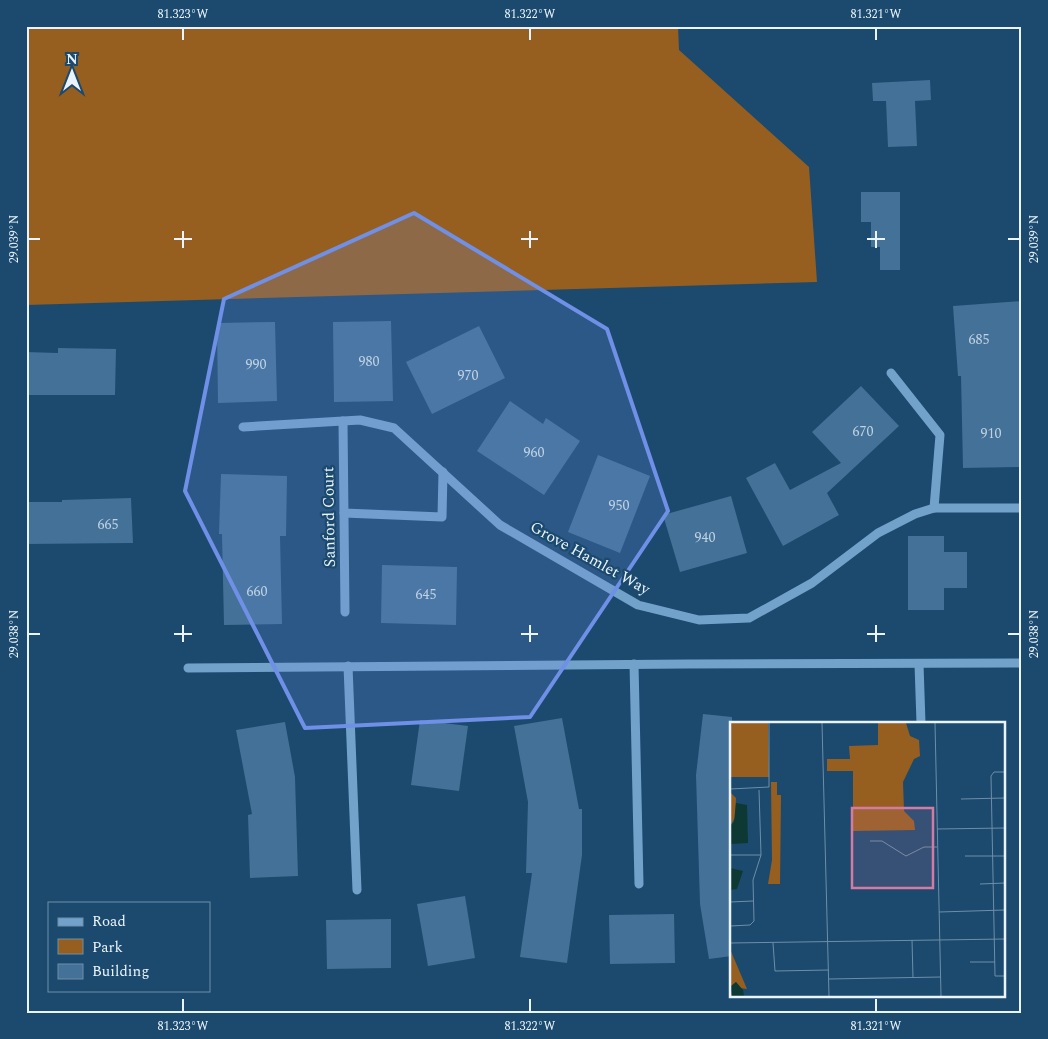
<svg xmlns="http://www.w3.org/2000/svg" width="1048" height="1039" font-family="Spectral,serif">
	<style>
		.green { fill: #965f20 }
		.building { fill: #437197 }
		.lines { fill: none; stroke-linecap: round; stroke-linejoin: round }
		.minor { stroke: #72a1ca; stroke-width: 9 }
		.marked { fill: #6f90e6; fill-opacity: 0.2; stroke: #6f90e6; stroke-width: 4; stroke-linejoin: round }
		.ticks { fill: none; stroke: #eaf4fc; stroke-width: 2 }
		.labels { text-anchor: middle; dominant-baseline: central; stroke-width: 4.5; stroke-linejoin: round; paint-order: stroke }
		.number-label { font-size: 14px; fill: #c0d3e3 }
		.street-label { font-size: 16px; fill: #eaf4fc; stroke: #1b4a6e }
		.inset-road { fill: none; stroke: #6e8ea7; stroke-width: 1 }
		.view { fill: #d47ba3; fill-opacity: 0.15; stroke: #d47ba3; stroke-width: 2.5 }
		.inset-edge { fill: none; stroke: #eaf4fc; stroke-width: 2.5 }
		.neatline { fill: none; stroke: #eaf4fc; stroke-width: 2 }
		.ticks-label { font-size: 12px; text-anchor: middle; fill: #eaf4fc }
	</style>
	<rect width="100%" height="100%" fill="#1b4a6e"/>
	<polygon class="green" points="26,26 678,26 679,50 809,167 817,282 26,305"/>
	<g class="building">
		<polygon points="930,80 931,100 915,101 917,146 888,147 886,101 873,101 872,83"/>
		<polygon points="861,192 900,192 900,270 880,270 880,247 871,247 871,222 861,222"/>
		<polygon points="1022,301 1022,371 1020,371 1022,467 963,468 961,376 958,376 953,306"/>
		<polygon points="391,321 393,401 334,402 333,322"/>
		<polygon points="275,322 277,401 218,403 217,323"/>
		<polygon points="479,326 505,378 432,414 406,362"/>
		<polygon points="58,348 116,349 115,395 26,395 26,352 58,353"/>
		<polygon points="861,386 899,426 827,493 839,515 783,546 746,478 775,463 790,490 841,463 812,432"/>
		<polygon points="510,401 543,424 546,418 580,441 544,495 477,451"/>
		<polygon points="598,455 650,476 620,553 568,532"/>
		<polygon points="221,474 287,476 286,536 280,536 282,624 224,625 222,534 219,534"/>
		<polygon points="731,496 747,553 680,572 663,515"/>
		<polygon points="131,498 133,543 26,544 26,502 62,502 62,500"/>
		<polygon points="908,536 944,536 944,552 967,552 967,588 944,588 944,610 908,610"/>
		<polygon points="382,565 457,567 456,625 381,623"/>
		<polygon points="703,714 732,717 732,956 709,959 700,904 696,775"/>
		<polygon points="562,718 579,809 582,809 582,855 567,963 520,957 532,873 526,873 528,802 514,726"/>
		<polygon points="420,720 468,726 459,791 411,785"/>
		<polygon points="285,722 295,777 298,876 250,878 248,815 252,814 236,730"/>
		<polygon points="465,896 475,958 428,966 417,904"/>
		<polygon points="674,914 675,963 610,964 609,915"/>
		<polygon points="391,919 391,968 327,969 326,920"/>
	</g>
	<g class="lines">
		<g class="minor">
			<polyline points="891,373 940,435 934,508"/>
			<polyline points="343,421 345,612"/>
			<polyline points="243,427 360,420 394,428 500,525 638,605 699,620 749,618 812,583 878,533 915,514 934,508 1022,508"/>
			<polyline points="344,513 442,517 443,472"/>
			<polyline points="634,664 639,884"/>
			<polyline points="919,664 921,723"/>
			<polyline points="348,666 357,890"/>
			<polyline points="188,668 687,664 1022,663"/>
		</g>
	</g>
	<path class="marked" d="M 414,213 L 607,329 L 668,511 L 530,717 L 305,728 L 185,491 L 224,299 Z"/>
	<path class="ticks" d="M 183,28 L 183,40M 530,28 L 530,40M 876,28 L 876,40M 183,231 L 183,248M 530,231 L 530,248M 876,231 L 876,248M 28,239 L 40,239M 174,239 L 192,239M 521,239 L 538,239M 867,239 L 885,239M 1008,239 L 1020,239M 183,625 L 183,642M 530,625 L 530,642M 876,625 L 876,642M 28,634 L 40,634M 174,634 L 192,634M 521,634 L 538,634M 867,634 L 885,634M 1008,634 L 1020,634M 183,999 L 183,1012M 530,999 L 530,1012M 876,999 L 876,1012"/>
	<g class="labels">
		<g class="number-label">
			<text x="979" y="339">685</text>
			<text x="369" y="361">980</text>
			<text x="256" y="364">990</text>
			<text x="468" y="375">970</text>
			<text x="863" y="431">670</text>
			<text x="991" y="433">910</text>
			<text x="534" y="452">960</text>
			<text x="619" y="505">950</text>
			<text x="108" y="524">665</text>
			<text x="705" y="537">940</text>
			<text x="257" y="591">660</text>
			<text x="426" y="594">645</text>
		</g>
		<g class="street-label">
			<text transform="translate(329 517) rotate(-91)">Sanford Court</text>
			<text transform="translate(590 558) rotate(29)">Grove Hamlet Way</text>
		</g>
	</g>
	<g transform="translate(730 722)">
		<rect width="275" height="275" fill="#1b4a6e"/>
		<path d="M 0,1 L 38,1 L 39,55 L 0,55 ZM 148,1 L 176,1 L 180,14 L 189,18 L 190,34 L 184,37 L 173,60 L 174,89 L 184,99 L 185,108 L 123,109 L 123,49 L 97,49 L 97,37 L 120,37 L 119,24 L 148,23 ZM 41,60 L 47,60 L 47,73 L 51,73 L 50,162 L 38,162 L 42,138 ZM 0,70 L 6,76 L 5,96 L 0,104 ZM 0,227 L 17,267 L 10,266 L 6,260 L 1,267 L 2,274 L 0,274 Z" fill="#965f20"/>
		<path d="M 6,81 L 17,83 L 18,121 L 0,122 L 0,104 L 4,100 ZM 0,146 L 13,149 L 7,167 L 0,168 ZM 6,260 L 13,268 L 14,274 L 2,274 L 1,264 Z" fill="#0d3833"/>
		<path class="inset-road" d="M 92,1 L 99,274M 205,1 L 211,274M 275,50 L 264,50 L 261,54 L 265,254 L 275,254M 0,67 L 39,65 L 39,1M 231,77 L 275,76M 207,107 L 275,106M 140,119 L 152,119 L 176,134 L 194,125 L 207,125M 0,133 L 31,133M 235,134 L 275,134M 250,162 L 275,161M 0,180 L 23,179M 209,190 L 275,188M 0,204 L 20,203 L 24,199 L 23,158 L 31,133 L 29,68M 182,218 L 183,256M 0,221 L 275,217M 43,221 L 45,249 L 99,248M 240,240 L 265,240M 99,257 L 211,255"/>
		<path class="view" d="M 122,86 L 203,86 L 203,166 L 122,166 Z"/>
		<rect width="275" height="275" class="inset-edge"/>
	</g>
	<rect width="1048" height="1039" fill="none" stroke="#1b4a6e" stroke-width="55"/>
	<rect x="48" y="902" width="162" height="90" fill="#1b4a6e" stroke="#6e8ea7"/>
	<rect x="58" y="918" width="25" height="8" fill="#72a1ca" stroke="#6e8ea7"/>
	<text x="92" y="926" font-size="15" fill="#eaf4fc">Road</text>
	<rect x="58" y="939" width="25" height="15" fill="#965f20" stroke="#6e8ea7"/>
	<text x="92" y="952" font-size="15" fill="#eaf4fc">Park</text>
	<rect x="58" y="964" width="25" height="15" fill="#437197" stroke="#6e8ea7"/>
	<text x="92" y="976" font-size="15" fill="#eaf4fc">Building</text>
	<g transform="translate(72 72)" stroke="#1b4a6e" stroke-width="4" paint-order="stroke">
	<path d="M0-4L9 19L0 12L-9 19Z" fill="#eaf4fc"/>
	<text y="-8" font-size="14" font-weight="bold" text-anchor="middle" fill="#eaf4fc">N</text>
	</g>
	<rect x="28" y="28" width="992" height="984" class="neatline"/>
	<g class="ticks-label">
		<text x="183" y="18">81.323°W</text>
		<text x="530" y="18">81.322°W</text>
		<text x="876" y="18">81.321°W</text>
		<text transform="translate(14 239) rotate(-90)" y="4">29.039°N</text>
		<text transform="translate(1034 239) rotate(-90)" y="4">29.039°N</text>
		<text transform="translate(14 634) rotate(-90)" y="4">29.038°N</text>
		<text transform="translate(1034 634) rotate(-90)" y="4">29.038°N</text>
		<text x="183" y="1030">81.323°W</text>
		<text x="530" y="1030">81.322°W</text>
		<text x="876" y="1030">81.321°W</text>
	</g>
</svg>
